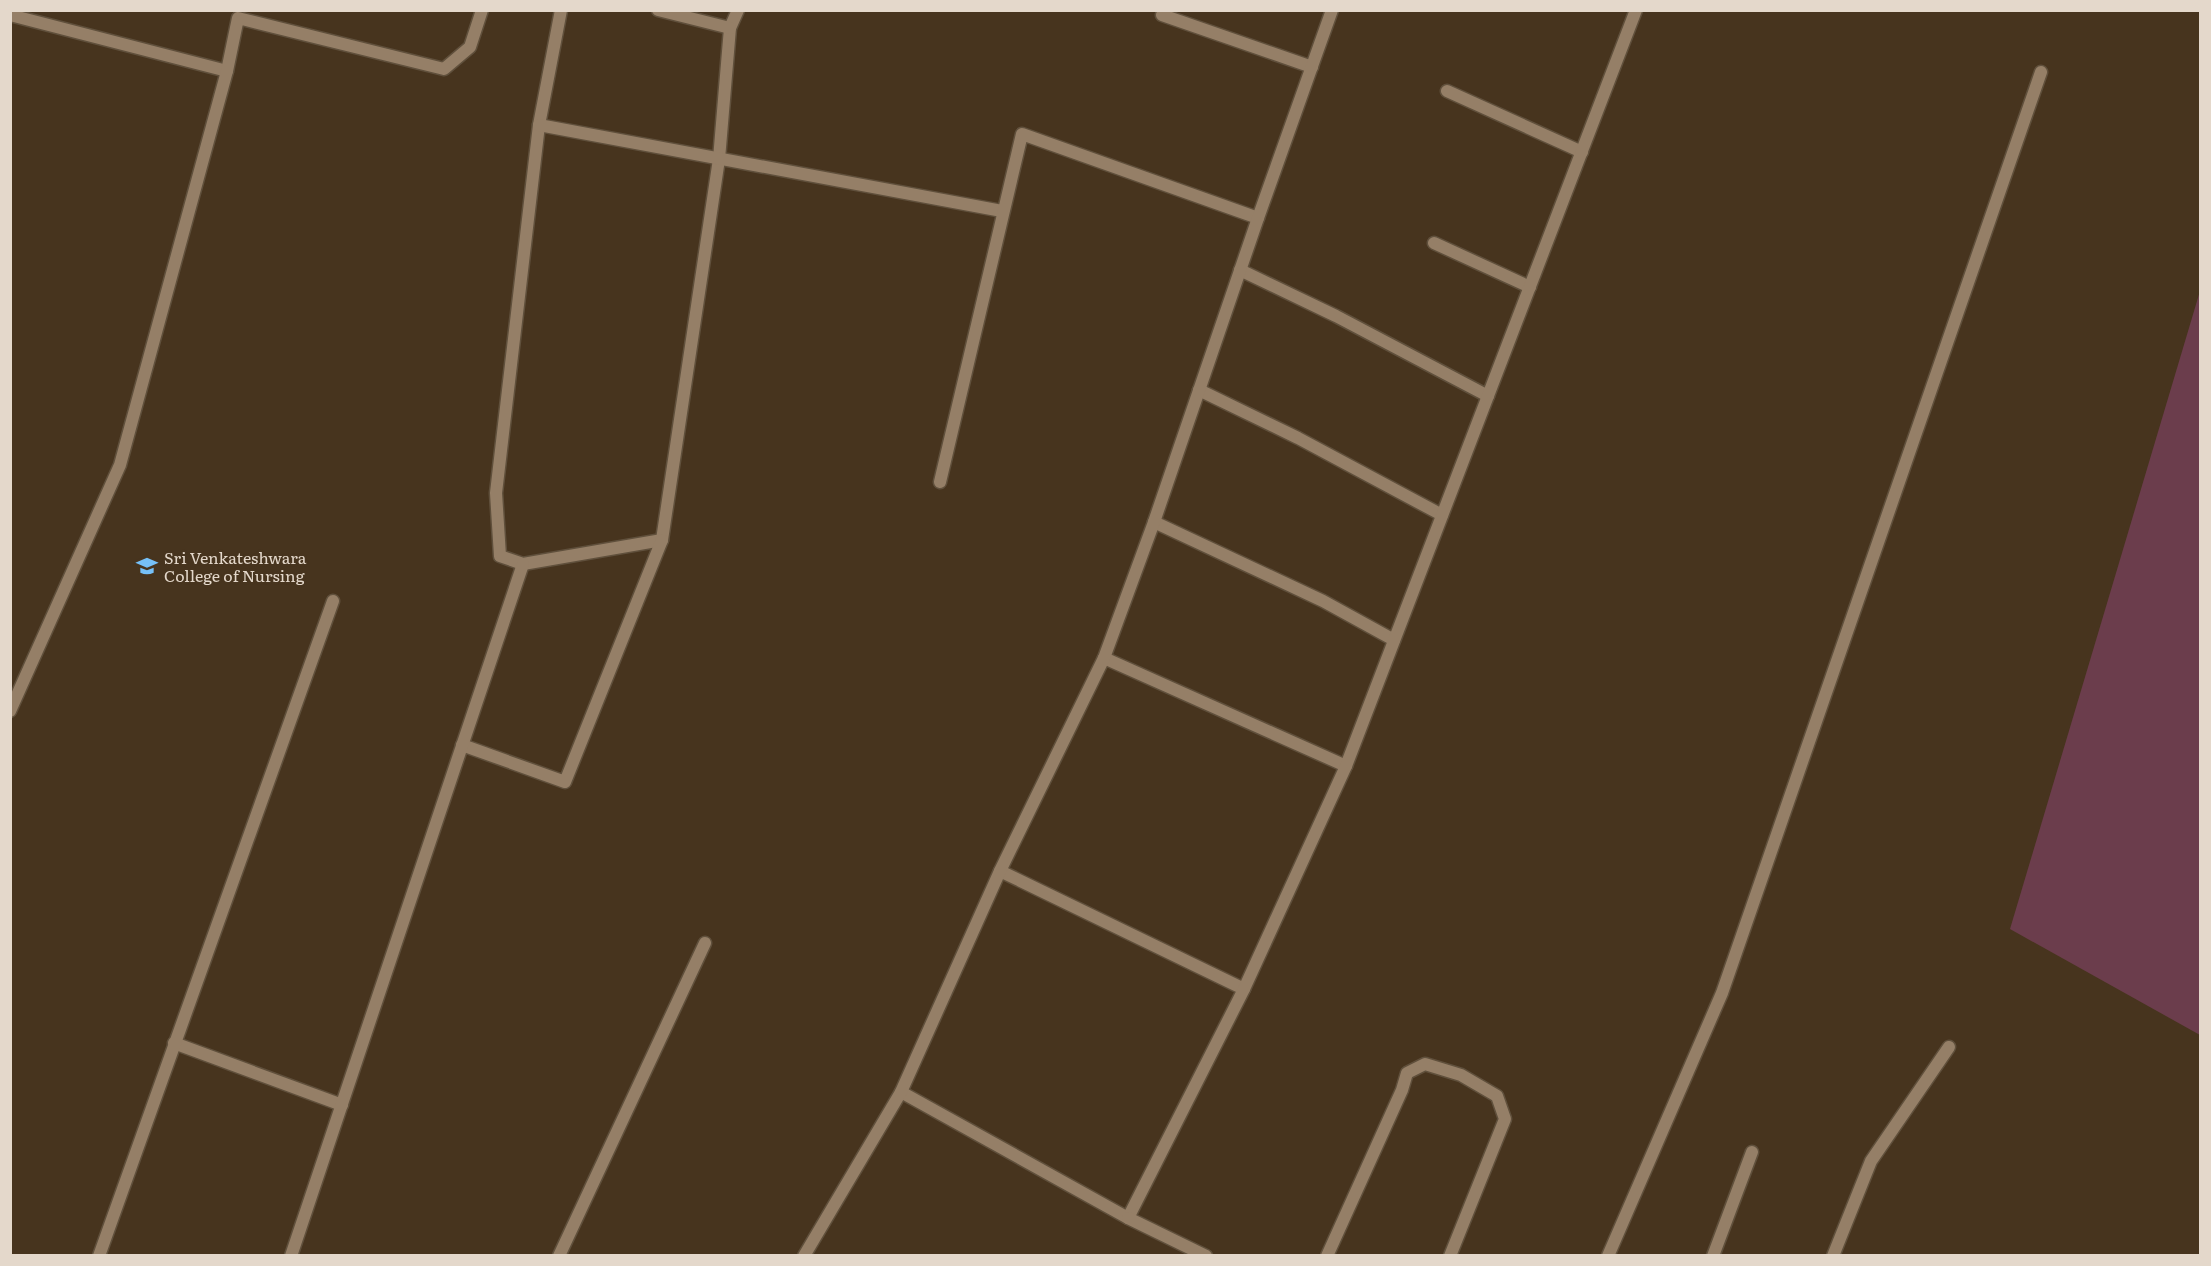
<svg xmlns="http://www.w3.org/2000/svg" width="2211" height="1266" font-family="Literata,serif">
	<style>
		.green { fill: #6b3d4c }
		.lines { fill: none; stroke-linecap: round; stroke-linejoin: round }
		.service-casing { stroke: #60503c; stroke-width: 15 }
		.minor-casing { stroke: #60503c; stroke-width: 15 }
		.service { stroke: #957f67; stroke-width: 12 }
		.minor { stroke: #957f67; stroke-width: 12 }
		.labels { text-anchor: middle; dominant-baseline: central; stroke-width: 4.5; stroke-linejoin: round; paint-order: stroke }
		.poi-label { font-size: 16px; fill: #e4d8cb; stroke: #47341e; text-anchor: start }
	</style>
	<rect width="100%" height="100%" fill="#47341e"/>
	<polygon class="green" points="2200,291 2200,1035 2010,929"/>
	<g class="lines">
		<defs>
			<g id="service">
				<polyline points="10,15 227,71"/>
				<polyline points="10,711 120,465 227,71 238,18 444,69 470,47 482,10"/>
				<polyline points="1713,1256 1752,1152"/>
			</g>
			<g id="minor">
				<polyline points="561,10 539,125 496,493 500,556 523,564 662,540 719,159 730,28 738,10"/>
				<polyline points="658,10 730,28"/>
				<polyline points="1162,15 1312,67"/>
				<polyline points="1447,91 1582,152"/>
				<polyline points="539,125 1002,211"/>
				<polyline points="1434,243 1530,287"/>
				<polyline points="1240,270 1336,316 1488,396"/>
				<polyline points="1199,390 1298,438 1442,515"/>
				<polyline points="940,482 1022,134 1258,218"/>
				<polyline points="1154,522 1323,601 1394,640"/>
				<polyline points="1104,658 1346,766"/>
				<polyline points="462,745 565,782 662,540"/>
				<polyline points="1000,871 1244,989"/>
				<polyline points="174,1043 342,1105"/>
				<polyline points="901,1092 1128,1218 1244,989 1346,766 1636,10"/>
				<polyline points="1128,1218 1206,1256"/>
				<polyline points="99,1256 333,601"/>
				<polyline points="291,1256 523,564"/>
				<polyline points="559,1256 705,943"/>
				<polyline points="804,1256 901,1092 1000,871 1104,658 1154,522 1258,218 1332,10"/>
				<polyline points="1327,1256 1402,1090 1407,1073 1425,1064 1461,1075 1497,1096 1505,1119 1450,1256"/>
				<polyline points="1608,1256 1722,993 2041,72"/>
				<polyline points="1833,1256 1871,1161 1949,1047"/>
			</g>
		</defs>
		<use href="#service" class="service-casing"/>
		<use href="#minor" class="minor-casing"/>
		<use href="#service" class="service"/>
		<use href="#minor" class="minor"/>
	</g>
	<defs>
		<symbol id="university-bare" viewBox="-9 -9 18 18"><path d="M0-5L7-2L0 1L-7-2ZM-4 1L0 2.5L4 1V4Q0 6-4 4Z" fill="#76c0f7" stroke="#47341e" stroke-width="2.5" paint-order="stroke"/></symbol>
	</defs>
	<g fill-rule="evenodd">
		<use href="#university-bare" x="132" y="551" width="30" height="30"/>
	</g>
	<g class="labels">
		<g class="poi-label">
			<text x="164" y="557">Sri Venkateshwara<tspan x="164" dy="18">College of Nursing</tspan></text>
		</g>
	</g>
	<rect width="2211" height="1266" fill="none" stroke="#e4d8cb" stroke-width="24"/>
</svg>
